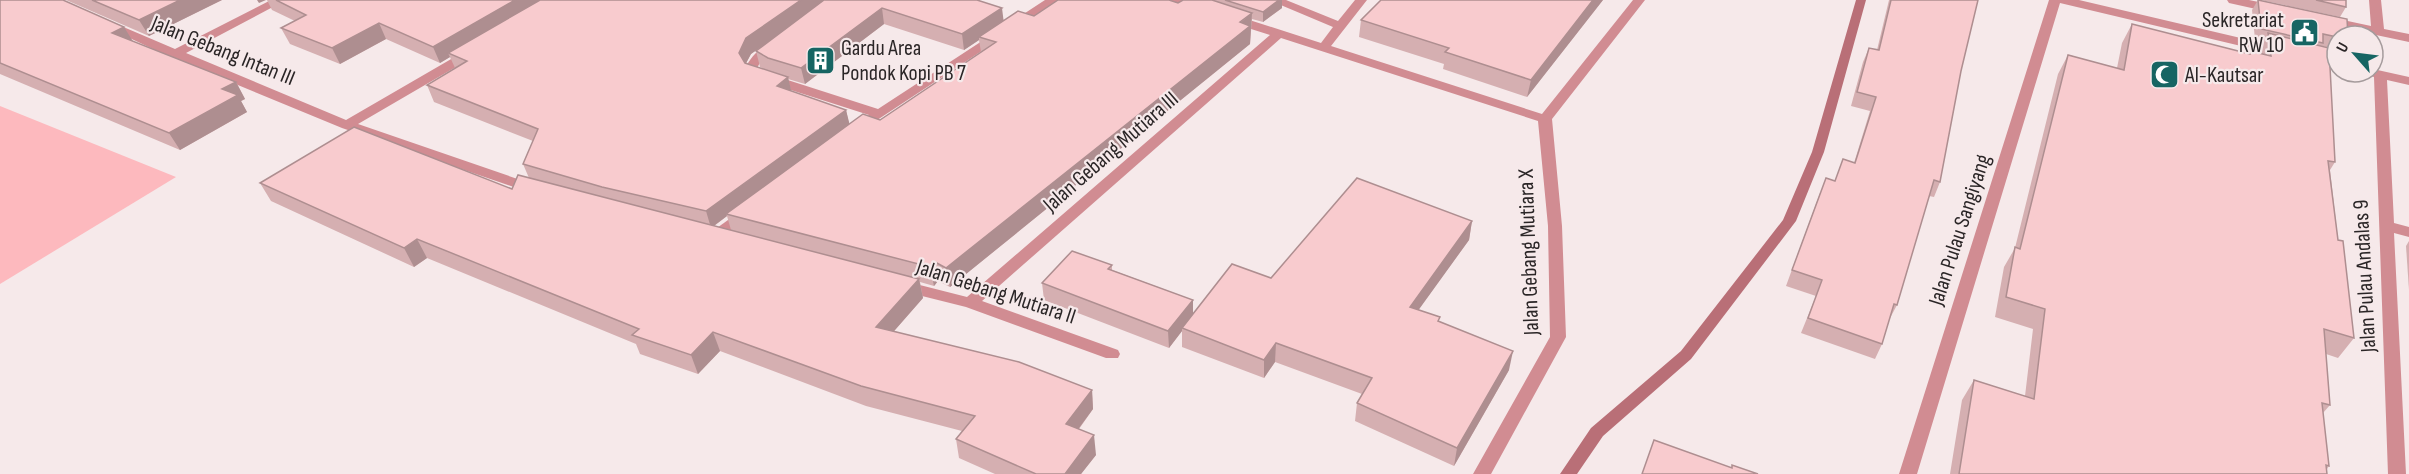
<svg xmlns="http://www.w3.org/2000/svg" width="2409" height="474" font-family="'Sofia Sans Condensed',sans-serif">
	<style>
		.green { fill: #fdb9be }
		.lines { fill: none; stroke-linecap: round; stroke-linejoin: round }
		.stream { fill: #b96f77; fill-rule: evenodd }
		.minor { fill: #d18c92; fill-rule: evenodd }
		.wall { fill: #d5afb1; fill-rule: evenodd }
		.shaded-wall { fill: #ae8e90 }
		.building { fill: #f8cbce; stroke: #ae8e90; stroke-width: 1.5 }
		.labels { text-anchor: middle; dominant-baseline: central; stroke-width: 4.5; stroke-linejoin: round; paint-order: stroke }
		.poi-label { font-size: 22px; fill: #2b2627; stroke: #f6e9ea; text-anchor: start }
		.street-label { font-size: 22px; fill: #2b2627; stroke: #f6e9ea }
	</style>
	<rect width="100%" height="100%" fill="#f6e9ea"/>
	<polygon class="green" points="0,106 176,177 0,284"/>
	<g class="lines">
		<polygon class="stream" points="1856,0 1866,0 1824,152 1796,221 1691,359 1603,436 1577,474 1560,474 1591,428 1681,351 1783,220 1812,152"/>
		<g class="minor">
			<polygon points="271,0 286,0 186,53 346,120 465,51 473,51 473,57 358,124 538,186 540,189 538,192 528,192 342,128 170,57 104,26 110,22 114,23 175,49"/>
			<path d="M 1045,0 L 1059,0 L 859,132 L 852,128 L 869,115 L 750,77 L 745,68 C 751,57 763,42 777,44 L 777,50 L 761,61 L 757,68 L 760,71 L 878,109 Z"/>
			<polygon points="1167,0 1185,0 1205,8 1199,12"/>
			<polygon points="1269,0 1286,0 1338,21 1355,0 1367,0 1331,46 1542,114 1633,0 1645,0 1552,119 1562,226 1566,337 1491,474 1473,474 1550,337 1548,226 1538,121 1281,38 982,301 1118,350 1120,354 1118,358 1106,358 966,307 898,290 896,286 904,281 967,297 1270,35 1229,22 1229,16 1237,16 1321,43 1333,27"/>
			<polygon points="2049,0 2079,0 2279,47 2285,51 2279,55 2060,3 1917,474 1899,474"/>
			<polygon points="2227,0 2249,0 2278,6 2280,9 2274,13 2229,3"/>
			<polygon points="2369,0 2381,0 2384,29 2409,34 2409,42 2329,25 2323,21 2329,17 2371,26"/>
			<polygon points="2311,55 2337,61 2337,69 2307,62 2305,59"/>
			<polygon points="2373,69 2409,77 2409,85 2387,80 2394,223 2409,227 2409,237 2394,233 2406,474 2388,474 2374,77 2361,72 2373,72"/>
			<polygon points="746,207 751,209 753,212 751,215 720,239 710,239 708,236 710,233"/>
		</g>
	</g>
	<g class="wall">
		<polygon points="0,0 132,41 236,82 245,99 241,101 247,112 180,150 0,74"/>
		<polygon points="66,0 222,0 149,36"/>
		<path d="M 267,0 L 977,0 L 1004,20 L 1034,16 L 1178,3 L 1183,0 L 1282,0 L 1282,8 L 1263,22 L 1252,19 L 1250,44 L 950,287 L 938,281 L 934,286 L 920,282 L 923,298 L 894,331 L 1092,390 L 1093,409 L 1079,429 L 1096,455 L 1081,474 L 995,474 L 959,458 L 956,439 L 962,431 L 866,406 L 720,351 L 698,374 L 640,354 L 636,344 L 427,258 L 414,267 L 271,201 L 260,183 L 512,189 L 529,178 L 523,164 L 533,141 L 434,102 L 427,85 L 455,68 L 450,57 L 440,63 L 386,39 L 340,64 L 290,44 L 281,28 L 295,21 L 272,10 ZM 884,24 L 964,50 L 979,40 L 981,52 L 880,120 L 849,124 L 846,110 L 791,91 L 788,79 L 805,84 ZM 766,43 L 756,51 L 760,67 L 764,69 L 746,63 L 751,54 ZM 727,216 L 731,230 L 714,226 Z"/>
		<polygon points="1603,0 1527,97 1443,69 1444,64 1359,37 1361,20"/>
		<polygon points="1889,0 1978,0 1961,71 1940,182 1934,197 1929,196 1897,305 1889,320 1882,344 1875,359 1801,333 1816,296 1786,286 1820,193 1835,181 1843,159 1854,163 1870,111 1851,106 1863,62 1869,48 1877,50"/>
		<polygon points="2258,0 2337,36 2337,49 2321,46 2335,162 2330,170 2338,240 2354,338 2338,358 2326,354 2330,405 2323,413 2329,466 2327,469 2327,474 1950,474 1962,400 1974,380 2025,396 2033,329 1995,317 2004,267 2015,248 2058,74 2068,55 2117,68 2122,43 2132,24 2248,54 2250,51 2257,53 2263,41 2255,39 2252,10"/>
		<polygon points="2261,0 2346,0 2346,7 2340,17"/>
		<polygon points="1472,221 1469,240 1418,310 1439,322 1509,370 1454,466 1355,421 1357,403 1362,394 1275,362 1264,378 1182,347 1182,331 1169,348 1044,300 1042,283 1112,265 1112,270 1193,300 1193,314 1271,278"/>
		<polygon points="2409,241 2409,290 2406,246"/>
	</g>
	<g class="shaded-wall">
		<polygon points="180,0 222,0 149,36 139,20"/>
		<polygon points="257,0 266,0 259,3"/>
		<polygon points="515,0 549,0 448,53 450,57 440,63 433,47"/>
		<polygon points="801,0 827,0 751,54 743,69 739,53 746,38"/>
		<polygon points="1279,0 1282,0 1282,8 1263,22 1263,12"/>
		<polygon points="1593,0 1603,0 1527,97 1531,80"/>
		<polygon points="882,8 884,24 805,84 801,68"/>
		<polygon points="1002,8 1004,24 979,37 979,40 964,50 962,34"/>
		<polygon points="1252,13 1250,44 950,287 946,268"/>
		<polygon points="379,23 386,39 340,64 332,48"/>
		<polygon points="124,27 134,43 112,33"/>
		<polygon points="788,77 792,94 777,86"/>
		<polygon points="236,82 245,99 241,101 247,112 180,150 169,133 222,89"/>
		<polygon points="846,110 850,126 726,214 727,216 711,228 706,211"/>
		<polygon points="1472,221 1469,240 1407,326 1410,307"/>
		<polygon points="417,239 427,258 414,267 404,248"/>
		<polygon points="935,262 938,281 934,286 930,267"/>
		<polygon points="919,279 923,298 881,346 876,327"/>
		<polygon points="1193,300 1193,317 1182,328 1182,331 1169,348 1168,331"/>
		<polygon points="713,332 720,351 698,374 691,355"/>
		<polygon points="1276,343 1275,362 1264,378 1264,360"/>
		<polygon points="1513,351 1509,370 1454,466 1457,448"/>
		<polygon points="1092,390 1093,409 1068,443 1066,424"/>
		<polygon points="1094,435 1096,455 1081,474 1065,474"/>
	</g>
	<g class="building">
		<polygon points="0,0 63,0 124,27 112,33 236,82 222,89 238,95 169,133 0,63"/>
		<polygon points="92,0 180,0 139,20"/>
		<polygon points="276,0 515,0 433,47 379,23 332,48 281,28 306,15"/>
		<polygon points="540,0 801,0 746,38 739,53 745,63 788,77 777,86 846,110 706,211 602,187 523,164 538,129 427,85 467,61 448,53"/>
		<polygon points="824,0 977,0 1002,8 962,34 882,8 801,68 768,58 756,51"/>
		<polygon points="1058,0 1169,0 1178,3 1183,0 1212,0 1252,13 1240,22 1250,26 946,268 935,262 930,267 726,214 863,114 880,120 996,42 979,37 1018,11 1034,16"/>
		<polygon points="1225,0 1279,0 1263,12"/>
		<polygon points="1381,0 1593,0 1531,80 1445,52 1449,48 1361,20"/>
		<polygon points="1891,0 1978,0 1961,71 1940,182 1934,180 1897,305 1894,304 1882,344 1808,318 1822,280 1792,270 1826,178 1835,181 1843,159 1855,163 1876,97 1857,92 1869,48 1879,50"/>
		<polygon points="2258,0 2347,19 2348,36 2337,36 2337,37 2323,34 2323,43 2261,29"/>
		<polygon points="2316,0 2346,0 2346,7"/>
		<polygon points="2132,24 2250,54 2250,51 2271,56 2268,33 2329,48 2335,162 2328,161 2338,240 2343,241 2354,338 2324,329 2330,405 2322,403 2329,466 2326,465 2327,474 1959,474 1974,380 2034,399 2045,309 2006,297 2015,247 2020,249 2068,55 2124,70"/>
		<polygon points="354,127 512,189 518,175 919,279 876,327 1019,362 1092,390 1066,424 1094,435 1065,474 1036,474 956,439 975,416 861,386 713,332 691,355 632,335 639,329 417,239 404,248 260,183"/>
		<polygon points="1357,178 1472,221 1410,307 1440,317 1438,321 1513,351 1457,448 1357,403 1372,378 1276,343 1264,360 1182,328 1232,264 1271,278"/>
		<polygon points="1072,251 1112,265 1108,269 1193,300 1168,331 1042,283"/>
		<polygon points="1654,440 1732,468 1732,465 1758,474 1642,474"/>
	</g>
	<defs>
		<symbol id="civic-square" viewBox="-11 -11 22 22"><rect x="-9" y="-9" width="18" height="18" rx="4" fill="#166563" stroke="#f6e9ea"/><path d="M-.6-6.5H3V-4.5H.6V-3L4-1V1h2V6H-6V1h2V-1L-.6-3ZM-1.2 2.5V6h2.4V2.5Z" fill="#fff"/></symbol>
		<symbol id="building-square" viewBox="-11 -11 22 22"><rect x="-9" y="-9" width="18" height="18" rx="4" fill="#166563" stroke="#f6e9ea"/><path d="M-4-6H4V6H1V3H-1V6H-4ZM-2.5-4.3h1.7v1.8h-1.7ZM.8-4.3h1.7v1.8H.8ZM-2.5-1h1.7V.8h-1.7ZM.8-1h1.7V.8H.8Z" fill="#fff"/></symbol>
		<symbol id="mosque-square" viewBox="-11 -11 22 22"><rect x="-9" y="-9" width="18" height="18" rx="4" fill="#166563" stroke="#f6e9ea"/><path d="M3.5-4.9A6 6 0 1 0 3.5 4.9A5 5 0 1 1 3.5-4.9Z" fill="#fff"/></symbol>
	</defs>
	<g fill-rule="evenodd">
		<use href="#civic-square" x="2288" y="16" width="33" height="33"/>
		<use href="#building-square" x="804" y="44" width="33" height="33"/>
		<use href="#mosque-square" x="2148" y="58" width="33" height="33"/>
	</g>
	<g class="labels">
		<g class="poi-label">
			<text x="2284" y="20" text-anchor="end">Sekretariat<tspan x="2284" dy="25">RW 10</tspan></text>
			<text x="841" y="48">Gardu Area<tspan x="841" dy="25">Pondok Kopi PB 7</tspan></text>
			<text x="2185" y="75">Al-Kautsar</text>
		</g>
		<g class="street-label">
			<text transform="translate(223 51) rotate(22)">Jalan Gebang Intan III</text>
			<text transform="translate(1111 152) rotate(-41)">Jalan Gebang Mutiara III</text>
			<text transform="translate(1960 230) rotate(-72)">Jalan Pulau Sangiyang</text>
			<text transform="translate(1529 252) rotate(-92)">Jalan Gebang Mutiara X</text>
			<text transform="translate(2365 276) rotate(-93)">Jalan Pulau Andalas 9</text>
			<text transform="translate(996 292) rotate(18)">Jalan Gebang Mutiara II</text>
		</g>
	</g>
	<g transform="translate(2355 54) rotate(298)"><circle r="28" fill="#f6e9ea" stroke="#a59b9c" stroke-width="1.5"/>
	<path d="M0-4.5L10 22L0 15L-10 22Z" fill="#166563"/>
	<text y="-9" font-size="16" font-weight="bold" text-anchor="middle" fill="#2b2627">U</text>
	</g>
</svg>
